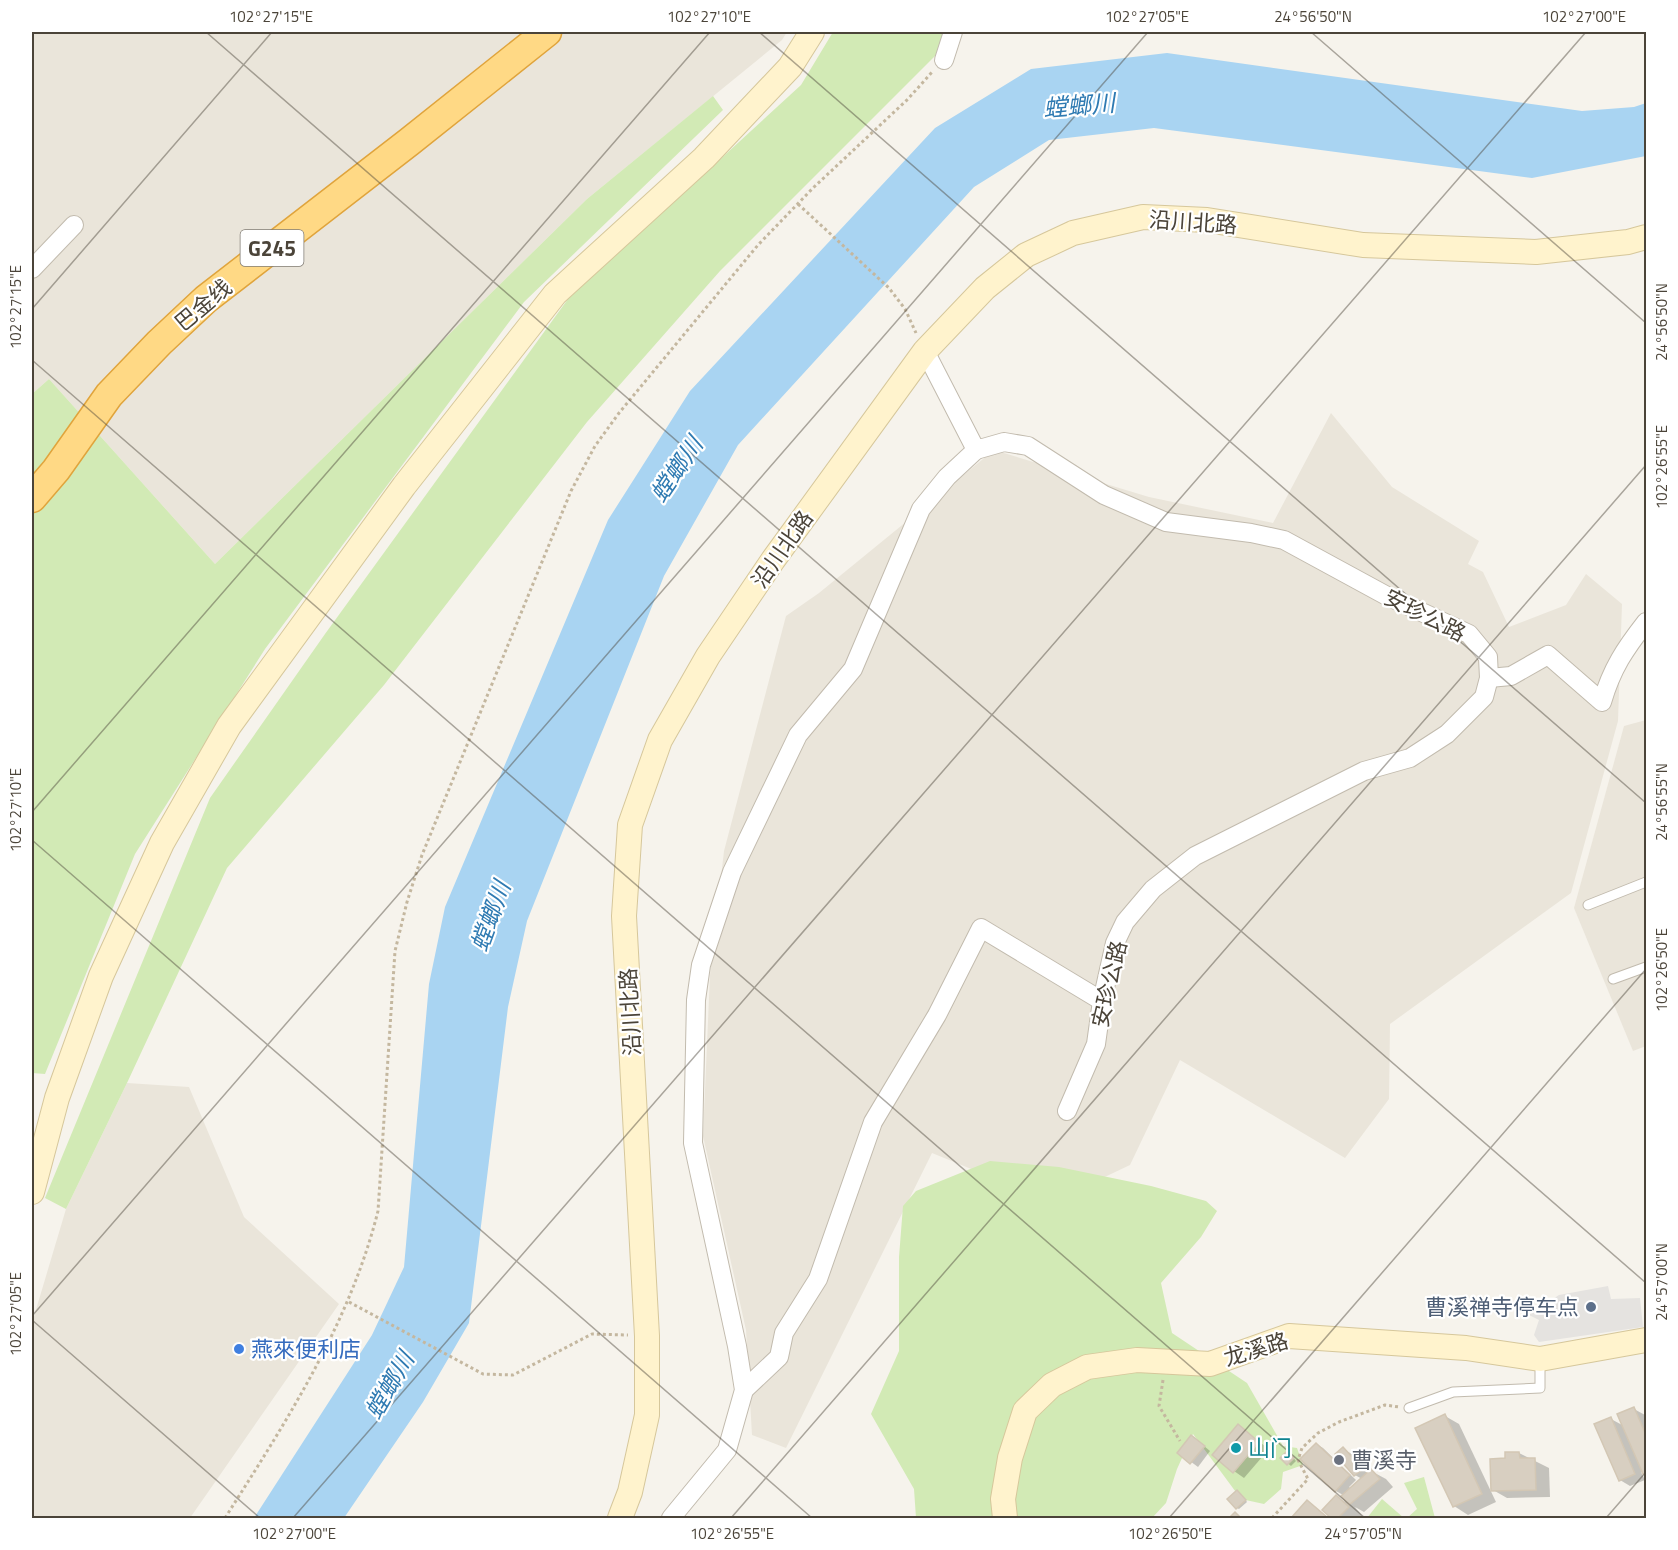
<svg xmlns="http://www.w3.org/2000/svg" width="1678" height="1550" font-family="'Titillium Web','Noto Sans SC',sans-serif">
	<style>
		.residential { fill: #eae5da }
		.green { fill: #d2eab5 }
		.parking { fill: #e5e3e0 }
		.water { fill: #a9d4f2 }
		.shadow { fill: #0003 }
		.building { fill: #d8cfc1; stroke: #d3c7b4; stroke-width: 1.5 }
		.lines { fill: none; stroke-linecap: round; stroke-linejoin: round }
		.service-casing { stroke: #c2bbae; stroke-width: 11 }
		.minor-casing { stroke: #c2bbae; stroke-width: 20 }
		.secondary-casing { stroke: #d6c79b; stroke-width: 26 }
		.trunk-casing { stroke: #e0a43c; stroke-width: 31 }
		.path { stroke: #c4b79f; stroke-width: 3; stroke-dasharray: 3 3; stroke-linecap: butt }
		.service { stroke: #fff; stroke-width: 9 }
		.minor { stroke: #fff; stroke-width: 18 }
		.secondary { stroke: #fff3cd; stroke-width: 24 }
		.trunk { stroke: #ffd985; stroke-width: 28 }
		.ticks { fill: none; stroke: #4b4439; stroke-width: 1.5; stroke-opacity: 0.45 }
		.service-dot { fill: #5c6f8a; stroke: #fff; stroke-width: 2 }
		.shop-dot { fill: #3f7fe0; stroke: #fff; stroke-width: 2 }
		.culture-dot { fill: #0f9aa8; stroke: #fff; stroke-width: 2 }
		.worship-dot { fill: #6b7280; stroke: #fff; stroke-width: 2 }
		.labels { text-anchor: middle; dominant-baseline: central; stroke-width: 4.5; stroke-linejoin: round; paint-order: stroke }
		.shield { fill: #fff; stroke: #817c74; stroke-width: 1.5 }
		.shield-label { font-size: 21px; font-weight: bold; fill: #4b4439 }
		.street-label { font-size: 22px; fill: #4b4439; stroke: #fff }
		.service-label { font-size: 22px; fill: #4e5e75; stroke: #fff; text-anchor: end }
		.shop-label { font-size: 22px; fill: #366cbe; stroke: #fff; text-anchor: start }
		.culture-label { font-size: 22px; fill: #0d838f; stroke: #fff; text-anchor: start }
		.worship-label { font-size: 22px; fill: #5b616d; stroke: #fff; text-anchor: start }
		.water-label { font-size: 24px; font-style: italic; fill: #2e7ab2; stroke: #fff }
		.neatline { fill: none; stroke: #4b4439; stroke-width: 2 }
		.ticks-label { font-size: 15px; text-anchor: middle; fill: #4b4439 }
	</style>
	<rect width="100%" height="100%" fill="#f6f3ec"/>
	<g class="residential">
		<polygon points="32,32 787,32 782,40 587,199 215,564 49,379 32,394"/>
		<polygon points="1331,413 1392,487 1479,541 1468,564 1483,572 1509,627 1566,605 1586,574 1622,604 1618,721 1571,893 1390,1024 1389,1099 1345,1158 1180,1060 1130,1165 1052,1202 932,1153 786,1448 752,1435 746,1330 703,1136 710,975 724,851 786,616 819,593 994,450 1149,497 1273,523"/>
		<polygon points="1646,720 1646,1046 1633,1051 1574,908 1624,726"/>
		<polygon points="127,1083 189,1087 244,1217 339,1304 190,1518 32,1518 32,1323 66,1209"/>
	</g>
	<g class="green">
		<polygon points="833,32 959,32 720,271 587,422 384,685 227,868 127,1083 66,1209 45,1198 210,798 325,634 568,299 801,85"/>
		<polygon points="713,96 723,110 524,302 265,649 135,854 45,1074 32,1073 32,394 49,379 215,564 587,199"/>
		<polygon points="990,1161 1059,1167 1151,1186 1206,1201 1217,1211 1201,1237 1161,1283 1172,1333 1247,1383 1283,1446 1297,1448 1303,1465 1283,1472 1281,1489 1264,1504 1241,1499 1193,1434 1177,1469 1166,1503 1152,1518 916,1518 914,1489 871,1414 899,1351 899,1257 903,1206 916,1191"/>
		<polygon points="1424,1477 1435,1518 1407,1518 1417,1509 1404,1483"/>
		<polygon points="1382,1499 1404,1518 1367,1518"/>
	</g>
	<polygon class="parking" points="1608,1286 1611,1299 1640,1298 1643,1327 1539,1342 1534,1335 1539,1320 1529,1315 1559,1295"/>
	<polygon class="water" points="1167,53 1582,111 1634,107 1646,103 1646,156 1532,178 1154,128 1049,140 974,187 738,445 664,576 527,921 508,1007 469,1323 423,1402 344,1518 254,1518 372,1335 404,1267 429,984 445,907 608,520 690,391 935,128 1031,69"/>
	<g class="shadow">
		<polygon points="1634,1409 1645,1415 1646,1419 1646,1475 1641,1472 1645,1480 1630,1486 1620,1480 1611,1419 1624,1426"/>
		<polygon points="1445,1416 1459,1424 1496,1502 1468,1515 1454,1506"/>
		<polygon points="1238,1426 1269,1449 1244,1478 1234,1471"/>
		<polygon points="1198,1441 1210,1451 1198,1467 1179,1453"/>
		<polygon points="1316,1444 1323,1448 1356,1480 1349,1487 1351,1489 1362,1479 1355,1475 1343,1449 1357,1457 1371,1471 1386,1479 1393,1487 1364,1512 1355,1507 1362,1516 1360,1518 1333,1518 1324,1510 1336,1497 1349,1504 1343,1495 1336,1491"/>
		<polygon points="1519,1453 1549,1468 1550,1497 1507,1498 1493,1490 1507,1460"/>
		<polygon points="1290,1454 1296,1461 1291,1466 1282,1458"/>
		<polygon points="1240,1493 1247,1502 1239,1509 1237,1508"/>
		<polygon points="1308,1502 1314,1506 1328,1518 1293,1518"/>
	</g>
	<g class="building">
		<polygon points="1634,1407 1646,1435 1646,1473 1643,1474 1617,1414"/>
		<polygon points="1445,1414 1482,1494 1453,1507 1415,1428"/>
		<polygon points="1611,1417 1635,1474 1619,1481 1594,1424"/>
		<polygon points="1238,1424 1259,1442 1233,1473 1212,1455"/>
		<polygon points="1191,1435 1205,1446 1190,1464 1177,1453"/>
		<polygon points="1316,1443 1350,1475 1335,1492 1300,1459"/>
		<polygon points="1343,1447 1363,1469 1354,1476 1335,1454"/>
		<polygon points="1287,1451 1294,1458 1287,1465 1280,1458"/>
		<polygon points="1505,1452 1519,1452 1520,1458 1535,1458 1536,1490 1491,1491 1490,1459 1505,1458"/>
		<polygon points="1371,1469 1380,1479 1349,1505 1341,1496"/>
		<polygon points="1237,1490 1246,1500 1236,1509 1227,1499"/>
		<polygon points="1336,1495 1349,1507 1338,1518 1331,1518 1322,1510"/>
		<polygon points="1307,1500 1328,1518 1291,1518"/>
		<polygon points="1235,1512 1241,1518 1229,1518"/>
	</g>
	<g class="lines">
		<defs>
			<g id="service">
				<polyline points="1588,905 1646,882"/>
				<polyline points="1613,979 1646,967"/>
				<polyline points="1409,1408 1453,1392 1540,1388 1540,1359"/>
			</g>
			<g id="minor">
				<polyline points="944,60 953,32"/>
				<polyline points="32,269 74,225"/>
				<polyline points="925,351 976,450 1004,442 1028,446 1104,495 1166,522 1251,533 1284,540 1387,596 1469,634 1488,657 1489,678 1484,697 1447,734 1410,758 1364,771 1195,856 1153,889 1125,922 1115,943 1102,1001 1096,1044 1067,1111"/>
				<path d="M 1489,678 L 1511,676 L 1548,655 L 1602,702 C 1612,668 1625,649 1646,622"/>
				<polyline points="744,1390 779,1357 784,1333 818,1279 873,1122 937,1015 981,928 1102,1001"/>
				<polyline points="671,1518 727,1450 744,1390 737,1346 693,1143 696,1000 701,965 732,872 798,735 853,669 921,509 947,477 976,450"/>
			</g>
			<g id="secondary">
				<polyline points="32,1192 57,1098 101,976 162,843 229,726 404,486 555,294 704,158 790,67 812,32"/>
				<polyline points="620,1518 630,1492 647,1415 647,1336 624,916 630,825 660,740 708,656 773,560 925,351 985,288 1026,255 1073,233 1143,217 1207,220 1363,245 1536,252 1628,242 1646,237"/>
				<polyline points="1005,1518 1003,1499 1010,1458 1025,1411 1052,1385 1087,1367 1137,1360 1210,1364 1289,1336 1466,1348 1540,1359 1646,1340"/>
			</g>
			<polyline id="trunk" points="32,498 56,470 109,395 159,343 206,299 409,142 547,32"/>
		</defs>
		<use href="#service" class="service-casing"/>
		<use href="#minor" class="minor-casing"/>
		<use href="#secondary" class="secondary-casing"/>
		<use href="#trunk" class="trunk-casing"/>
		<g class="path">
			<polyline points="798,204 889,288 905,309 916,333"/>
			<polyline points="349,1302 483,1374 513,1375 592,1334 628,1335"/>
			<polyline points="1163,1380 1159,1406 1180,1441"/>
			<path d="M 225,1518 C 286,1422 350,1323 378,1211 L 395,951 L 407,902 L 422,855 L 571,491 L 595,446 L 619,413 L 758,245 L 813,188 L 908,99 L 932,72"/>
			<polyline points="1272,1518 1308,1479 1298,1460 1302,1448 1318,1433 1339,1422 1385,1405 1399,1407"/>
		</g>
		<use href="#service" class="service"/>
		<use href="#minor" class="minor"/>
		<use href="#secondary" class="secondary"/>
		<use href="#trunk" class="trunk"/>
	</g>
	<path class="ticks" d="M 206,32 L 1646,1283M 759,32 L 1646,803M 1311,32 L 1646,323M 32,309 L 272,32M 32,360 L 1365,1518M 32,812 L 710,32M 32,840 L 812,1518M 32,1316 L 1148,32M 32,1320 L 260,1518M 293,1518 L 1586,32M 731,1518 L 1646,465M 1169,1518 L 1646,969M 1606,1518 L 1646,1472"/>
	<circle class="service-dot" cx="1591" cy="1307" r="6"/>
	<circle class="shop-dot" cx="239" cy="1349" r="6"/>
	<circle class="culture-dot" cx="1236" cy="1448" r="6"/>
	<circle class="worship-dot" cx="1339" cy="1460" r="6"/>
	<g class="labels">
		<rect class="shield" x="240.5" y="230" width="63" height="36" rx="4.5"/>
		<g class="shield-label">
			<text x="272" y="248">G245</text>
		</g>
		<g class="street-label">
			<text transform="translate(1193 222) rotate(4)">沿川北路</text>
			<text transform="translate(203 305) rotate(-40)">巴金线</text>
			<text transform="translate(782 549) rotate(-55)">沿川北路</text>
			<text transform="translate(1425 615) rotate(27)">安珍公路</text>
			<text transform="translate(1109 984) rotate(-77)">安珍公路</text>
			<text transform="translate(630 1012) rotate(-93)">沿川北路</text>
			<text transform="translate(1256 1349) rotate(-17)">龙溪路</text>
		</g>
		<g class="service-label">
			<text x="1579" y="1307">曹溪禅寺停车点</text>
		</g>
		<g class="shop-label">
			<text x="251" y="1349">燕來便利店</text>
		</g>
		<g class="culture-label">
			<text x="1248" y="1448">山门</text>
		</g>
		<g class="worship-label">
			<text x="1351" y="1460">曹溪寺</text>
		</g>
		<g class="water-label">
			<text transform="translate(1079 105) rotate(-5)">螳螂川</text>
			<text transform="translate(676 469) rotate(-56)">螳螂川</text>
			<text transform="translate(490 916) rotate(-70)">螳螂川</text>
			<text transform="translate(389 1385) rotate(-60)">螳螂川</text>
		</g>
	</g>
	<rect width="1678" height="1550" fill="none" stroke="#ffffff" stroke-width="66"/>
	<rect x="33" y="33" width="1612" height="1484" class="neatline"/>
	<g class="ticks-label">
		<text x="271" y="22">102°27'15"E</text>
		<text x="709" y="22">102°27'10"E</text>
		<text x="1147" y="22">102°27'05"E</text>
		<text x="1313" y="22">24°56'50"N</text>
		<text x="1584" y="22">102°27'00"E</text>
		<text transform="translate(16 307) rotate(-90)" y="5">102°27'15"E</text>
		<text transform="translate(1662 322) rotate(-90)" y="5">24°56'50"N</text>
		<text transform="translate(1662 467) rotate(-90)" y="5">102°26'55"E</text>
		<text transform="translate(1662 802) rotate(-90)" y="5">24°56'55"N</text>
		<text transform="translate(16 810) rotate(-90)" y="5">102°27'10"E</text>
		<text transform="translate(1662 970) rotate(-90)" y="5">102°26'50"E</text>
		<text transform="translate(1662 1282) rotate(-90)" y="5">24°57'00"N</text>
		<text transform="translate(16 1314) rotate(-90)" y="5">102°27'05"E</text>
		<text x="294" y="1539">102°27'00"E</text>
		<text x="732" y="1539">102°26'55"E</text>
		<text x="1170" y="1539">102°26'50"E</text>
		<text x="1363" y="1539">24°57'05"N</text>
	</g>
</svg>
